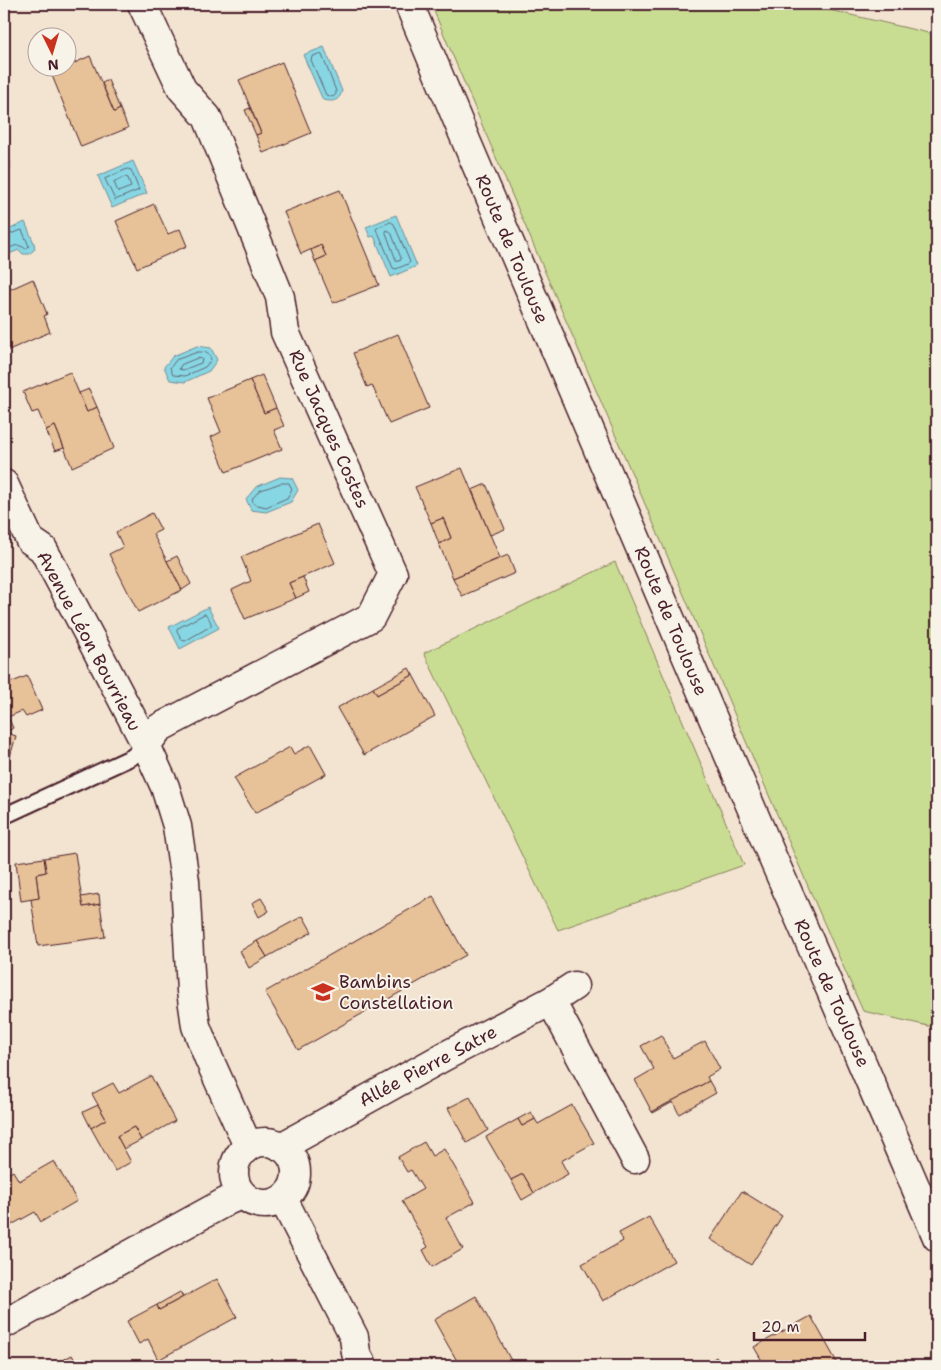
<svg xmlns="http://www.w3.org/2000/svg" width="941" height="1370" font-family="'Shantell Sans',sans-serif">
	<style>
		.green { fill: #c8dd92; stroke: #897e5e }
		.water { fill: #87d6e3; stroke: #6f8d99 }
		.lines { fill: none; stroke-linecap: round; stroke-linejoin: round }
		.shore { stroke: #626875; stroke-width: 1 }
		.building { fill: #e7c198; stroke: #4a1f2b }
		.service-casing { stroke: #4a1f2b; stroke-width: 19 }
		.minor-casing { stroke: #4a1f2b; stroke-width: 31 }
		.secondary-casing { stroke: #4a1f2b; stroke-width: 31 }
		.service { stroke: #f7f3e8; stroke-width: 15 }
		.minor { stroke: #f7f3e8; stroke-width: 28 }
		.secondary { stroke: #f7f3e8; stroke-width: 28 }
		.labels { text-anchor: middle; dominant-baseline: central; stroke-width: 4; stroke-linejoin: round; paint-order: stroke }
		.street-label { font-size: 18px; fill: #4a1f2b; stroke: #f7f3e8 }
		.poi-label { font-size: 18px; fill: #4a1f2b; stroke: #f7f3e8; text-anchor: start }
	</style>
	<rect width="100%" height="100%" fill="#f2e4d0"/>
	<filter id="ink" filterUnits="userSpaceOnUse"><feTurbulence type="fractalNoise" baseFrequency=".02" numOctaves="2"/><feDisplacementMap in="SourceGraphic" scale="10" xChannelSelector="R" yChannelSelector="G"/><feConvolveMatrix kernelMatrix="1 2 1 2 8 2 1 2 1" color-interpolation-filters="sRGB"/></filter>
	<g filter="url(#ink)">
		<g class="green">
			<path d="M 431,4 L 822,4 L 825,9 L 937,35 L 937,1028 L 863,1011 C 793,855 728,698 661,541 C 584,362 506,183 431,4 Z"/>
			<polygon points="615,562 744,865 558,930 424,653"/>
		</g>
		<g class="water">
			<path d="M 324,47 L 342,91 C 339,102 332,102 323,100 L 303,55 Z"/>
			<polygon points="133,161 147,193 112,208 98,176"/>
			<polygon points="396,215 417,266 391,277 374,236 370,237 366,227"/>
			<polygon points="25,222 34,243 35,249 29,254 23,254 19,250 4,256 4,232"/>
			<polygon points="197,346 211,348 217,360 209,371 185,382 170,380 164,367 173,356"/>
			<polygon points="280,477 292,478 298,490 291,502 266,512 251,510 246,499 256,487"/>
			<polygon points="208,607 219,628 180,649 169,627"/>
		</g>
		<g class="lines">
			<g class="shore">
				<polygon points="319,54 322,55 336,91 336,94 333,97 326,95 311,60 312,57"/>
				<polygon points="128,169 131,170 139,190 115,200 105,179"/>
				<polygon points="125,177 128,178 131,187 118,192 114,182"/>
				<polygon points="391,222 394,224 410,262 408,264 396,269 393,268 379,234 376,230 377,228"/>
				<polygon points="387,230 391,232 401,258 400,261 396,260 386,233"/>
				<path d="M 4,236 L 22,230 L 29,246 L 26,249 C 17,242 13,247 4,251"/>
				<path d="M 198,352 C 205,352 209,352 211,360 L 205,367 L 185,376 L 173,375 L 170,368 L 176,360 Z"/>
				<polygon points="198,358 202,359 201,363 183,370 179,369 181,365"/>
				<polygon points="281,483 289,483 292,489 287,498 266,507 254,504 252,499 259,491"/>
				<path d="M 205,614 C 208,616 212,623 211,626 L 185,641 L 182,640 L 177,631 L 177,629 Z"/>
			</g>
		</g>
		<g class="building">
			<polygon points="90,56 114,112 120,109 128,128 81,147 51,73 63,68 68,68 68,66"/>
			<polygon points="282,62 311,133 263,153 256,135 261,133 239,80"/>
			<polygon points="108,80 120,109 114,112 102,83"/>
			<polygon points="250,108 261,133 256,135 245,110"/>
			<polygon points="4,120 8,120 10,169 4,170"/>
			<polygon points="340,190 379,285 333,303 315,261 326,256 321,245 301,254 284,212"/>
			<polygon points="154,204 168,234 180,229 187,246 137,268 116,221"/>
			<polygon points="321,245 326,256 315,261 311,250"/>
			<polygon points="33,279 47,314 44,316 50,332 4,352 4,292"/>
			<polygon points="398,334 429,408 389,424 372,385 367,387 353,353"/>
			<polygon points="70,372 87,412 97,407 114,448 72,467 55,426 46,430 38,411 32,413 23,392"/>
			<polygon points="262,375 276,408 264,413 250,380"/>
			<polygon points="250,380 264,413 276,408 284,426 274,430 282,449 226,472 211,437 221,432 207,398"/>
			<polygon points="89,389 97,407 87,412 79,393"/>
			<polygon points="55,426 64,448 55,451 46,430"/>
			<polygon points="462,468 500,558 453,578 439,544 451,538 443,518 431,523 415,487"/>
			<polygon points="486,484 505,529 490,535 472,490"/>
			<polygon points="152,513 161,530 153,534 182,590 138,612 109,554 123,547 116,532"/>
			<polygon points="443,518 451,538 439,544 431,523"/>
			<polygon points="318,524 335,563 289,583 296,598 245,619 232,590 251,581 241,557"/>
			<polygon points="508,555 515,573 462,596 453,578"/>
			<polygon points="177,556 191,584 182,590 167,561"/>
			<polygon points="303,577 309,592 296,598 289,583"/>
			<polygon points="409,668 413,675 377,695 373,688"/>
			<polygon points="413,675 435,716 364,755 337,708 373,688 377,695"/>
			<polygon points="27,676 42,710 26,717 22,711 8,717 13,728 8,731 10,734 16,736 5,774 4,773 4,681 10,683"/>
			<polygon points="310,745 326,774 255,813 234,778 290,747 294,754"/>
			<polygon points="75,853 83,907 100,904 105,937 38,946 31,899 39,898 36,874 46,872 44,858"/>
			<polygon points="44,858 46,872 36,874 39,898 21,901 16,862"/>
			<polygon points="99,894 100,904 83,907 81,897"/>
			<polygon points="433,896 466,955 298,1050 265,992"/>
			<polygon points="261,898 269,911 259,917 252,903"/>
			<polygon points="303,916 312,932 267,957 257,941"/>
			<polygon points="257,941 267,957 249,968 240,951"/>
			<polygon points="661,1035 673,1058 705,1041 720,1069 707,1077 709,1081 652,1112 635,1080 654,1069 641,1046"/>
			<polygon points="151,1076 175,1121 141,1140 134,1127 117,1136 131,1162 115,1171 91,1128 106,1119 92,1094 113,1083 119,1093"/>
			<polygon points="709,1081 716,1093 679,1114 673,1102 653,1113 652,1112"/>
			<polygon points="470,1097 488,1130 467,1143 448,1108"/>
			<polygon points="98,1105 106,1119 91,1128 83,1112"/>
			<polygon points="572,1105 594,1143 561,1161 568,1174 534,1193 523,1174 511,1180 486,1137 518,1119 522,1126 535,1119 538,1124"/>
			<polygon points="531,1112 535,1119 522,1126 518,1119"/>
			<polygon points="134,1127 141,1140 124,1149 117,1136"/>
			<polygon points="424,1142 432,1156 444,1149 475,1202 446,1218 463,1249 432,1267 423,1250 428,1247 402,1201 423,1189 411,1170 407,1172 398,1157"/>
			<polygon points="54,1161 77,1201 41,1222 35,1212 4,1229 4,1176 13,1171 19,1181"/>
			<polygon points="523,1174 534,1193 522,1200 511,1180"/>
			<polygon points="742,1191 782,1216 751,1265 710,1239"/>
			<polygon points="649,1217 674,1261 603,1301 582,1264 623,1241 619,1233"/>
			<polygon points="217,1279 237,1317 158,1360 148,1339 139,1344 127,1321 157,1305 159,1310"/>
			<polygon points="180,1292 183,1297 159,1310 157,1305"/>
			<polygon points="476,1296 514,1366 460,1366 445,1340 434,1320"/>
			<polygon points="811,1316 839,1366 765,1366 754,1347"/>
			<polygon points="72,1355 78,1366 51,1366"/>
			<polygon points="716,1357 723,1366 703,1366"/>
		</g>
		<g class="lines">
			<defs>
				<polyline id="service" points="4,816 132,757 146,745"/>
				<g id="minor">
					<polyline points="142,4 182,89 207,117 280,297 285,332 393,574 371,617 159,728 146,745"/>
					<polyline points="4,484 30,540 43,549 94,645 146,745 165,787 177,826 185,881 191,991 196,1026 209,1059 248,1146"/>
					<polyline points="551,1001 635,1159"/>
					<circle cx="265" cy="1173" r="31"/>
					<polyline points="281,1147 445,1056 551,1001 574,986"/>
					<polyline points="283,1199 354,1337 356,1353 363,1366"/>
					<polyline points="4,1324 229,1200 242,1195"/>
				</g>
				<polyline id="secondary" points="409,4 467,143 771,854 822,970 937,1237"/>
			</defs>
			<use href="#service" class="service-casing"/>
			<use href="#minor" class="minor-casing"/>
			<use href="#secondary" class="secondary-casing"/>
			<use href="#service" class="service"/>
			<use href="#minor" class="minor"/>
			<use href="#secondary" class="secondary"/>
		</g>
	</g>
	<defs>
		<symbol id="school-bare" viewBox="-9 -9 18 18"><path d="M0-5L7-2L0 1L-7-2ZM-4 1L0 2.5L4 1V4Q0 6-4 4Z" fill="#c8321e" stroke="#f7f3e8" stroke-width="2.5" paint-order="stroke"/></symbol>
	</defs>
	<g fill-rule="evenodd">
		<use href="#school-bare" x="307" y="976" width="32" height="32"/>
	</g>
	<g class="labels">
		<g class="street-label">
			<text transform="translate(512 249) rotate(67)">Route de Toulouse</text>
			<text transform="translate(329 429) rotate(66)">Rue Jacques Costes</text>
			<text transform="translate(671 621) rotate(67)">Route de Toulouse</text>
			<text transform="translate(89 641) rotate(62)">Avenue Léon Bourrieau</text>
			<text transform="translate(832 993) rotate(66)">Route de Toulouse</text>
			<text transform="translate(428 1066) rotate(-28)">Allée Pierre Satre</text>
		</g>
		<g class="poi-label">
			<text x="339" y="982">Bambins<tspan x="339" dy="21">Constellation</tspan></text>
		</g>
	</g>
	<rect width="941" height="1370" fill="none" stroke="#f7f3e8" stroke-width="20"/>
	<rect x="10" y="10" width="921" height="1350" fill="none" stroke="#4a1f2b" stroke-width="2" filter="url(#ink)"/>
	<g transform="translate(52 52) rotate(175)"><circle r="24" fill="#f7f3e8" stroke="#b29e9c"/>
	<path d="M0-4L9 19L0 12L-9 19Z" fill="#c8321e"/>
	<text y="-8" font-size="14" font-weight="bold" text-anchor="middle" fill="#4a1f2b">N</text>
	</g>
	<path d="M754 1332v8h111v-8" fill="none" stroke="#4a1f2b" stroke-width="2.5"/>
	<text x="761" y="1332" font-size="15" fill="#4a1f2b" stroke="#f7f3e8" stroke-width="4" paint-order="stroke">20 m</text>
</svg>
